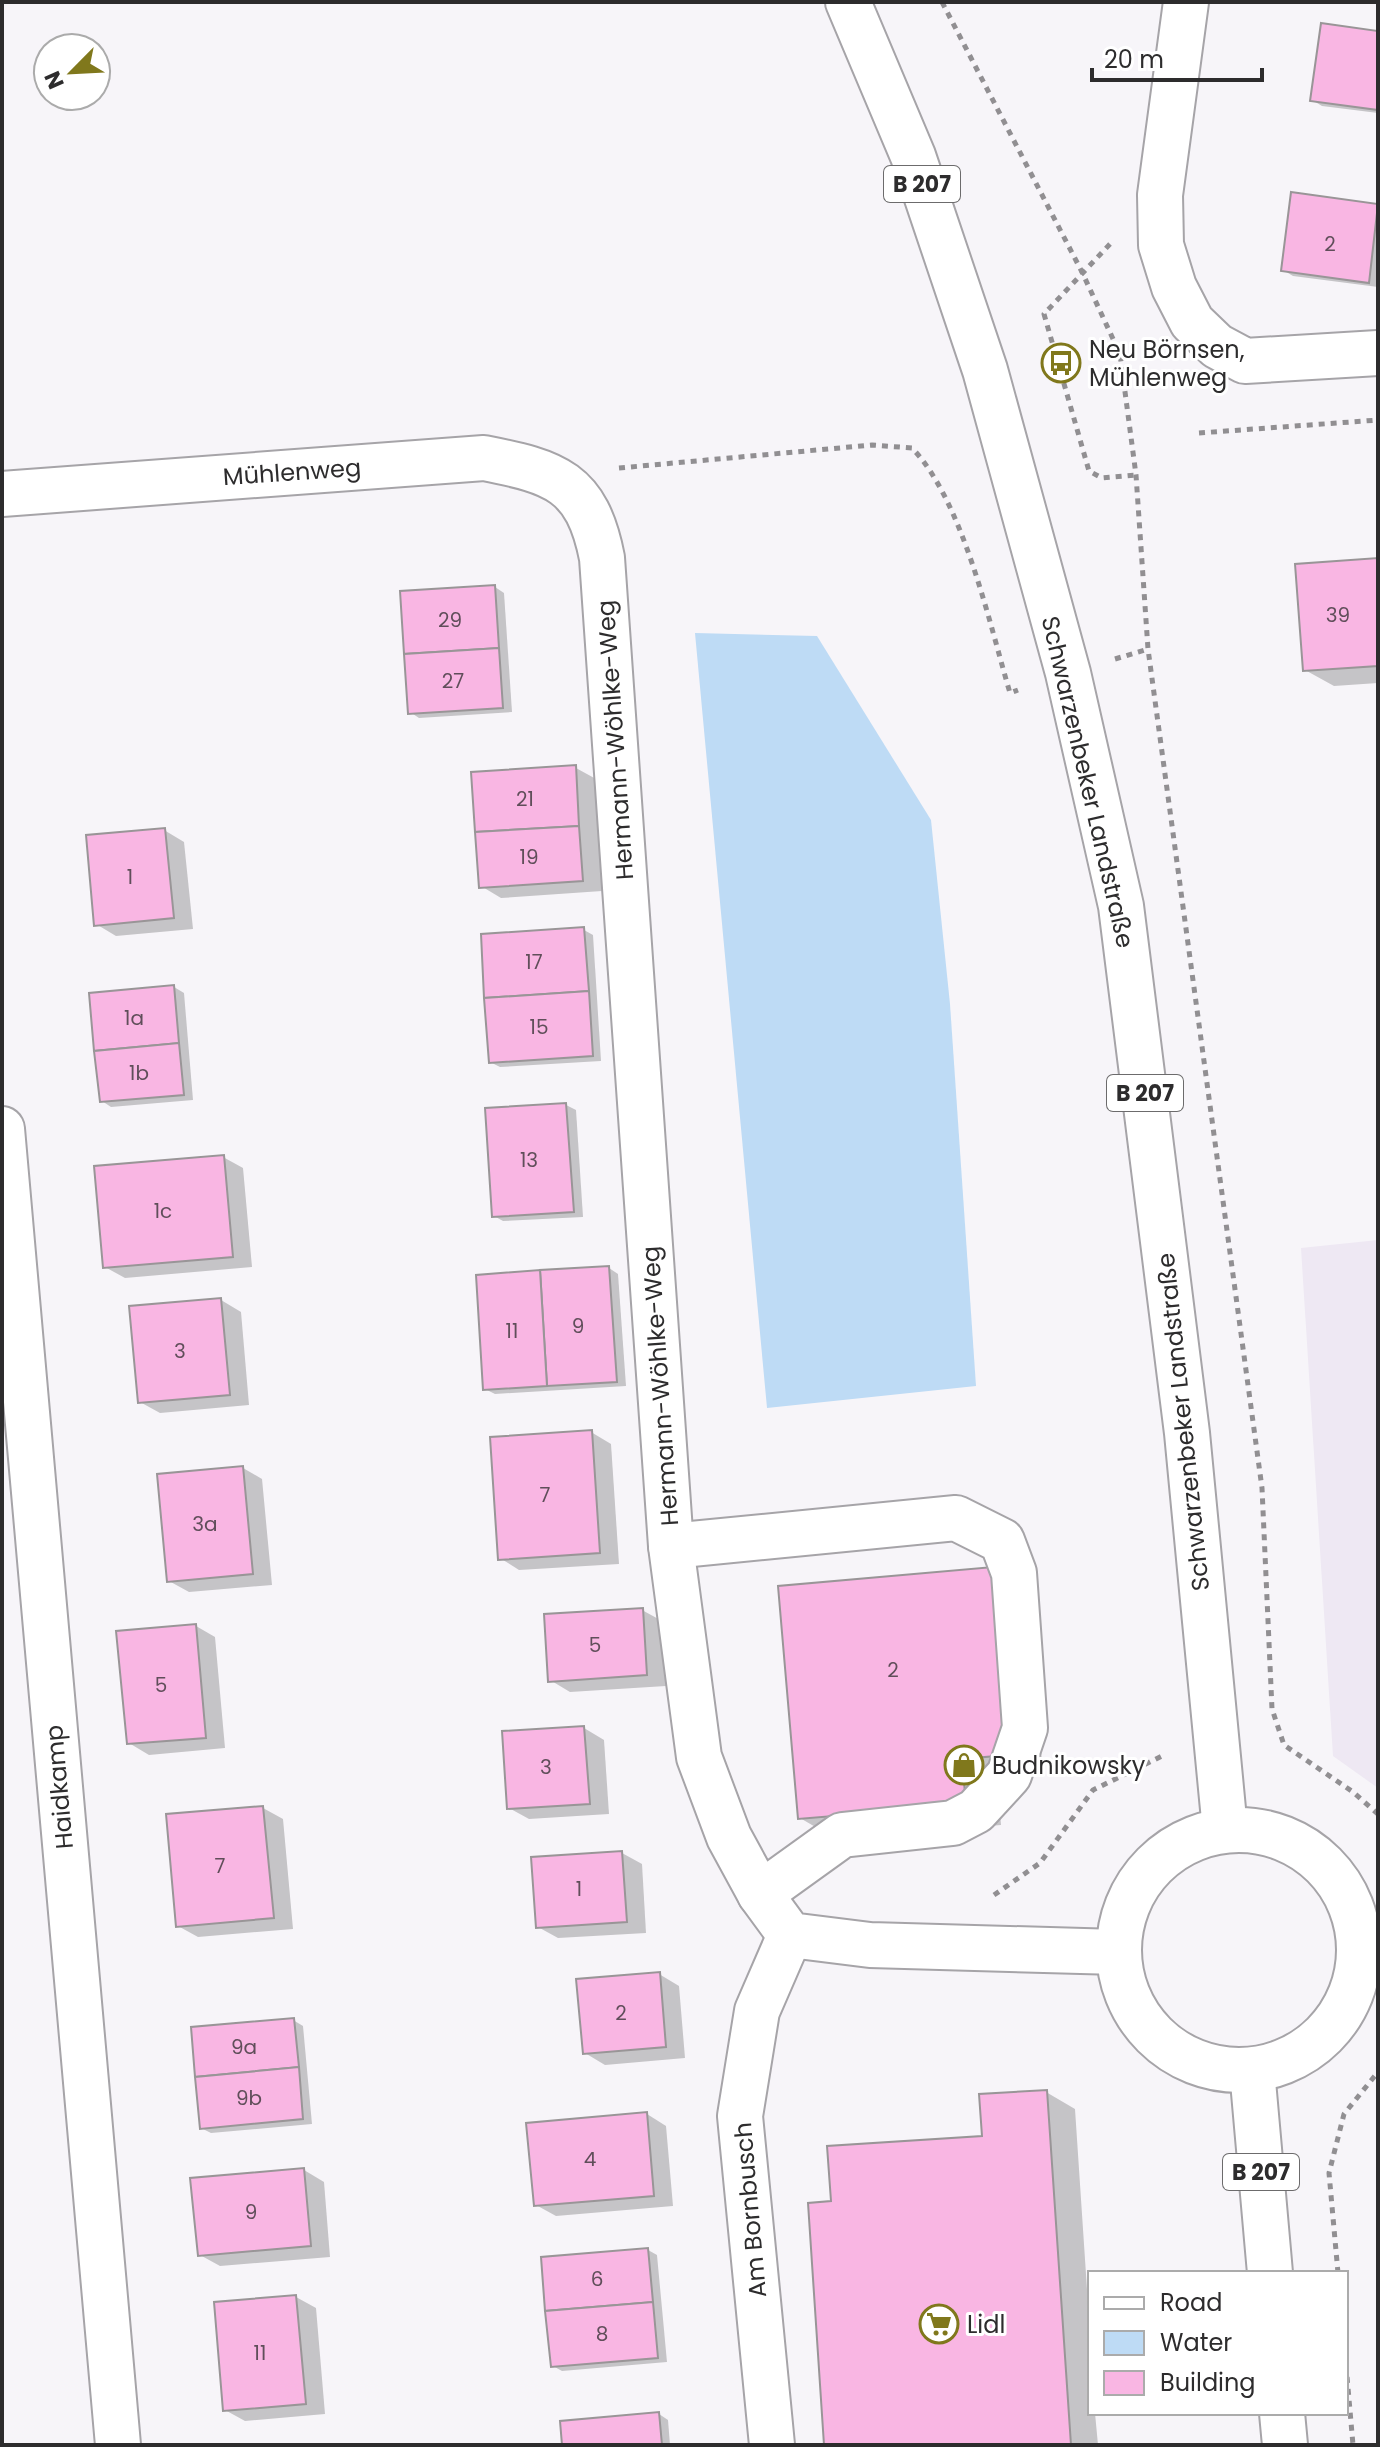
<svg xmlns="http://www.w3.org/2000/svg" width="1380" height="2447" font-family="Poppins,sans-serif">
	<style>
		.built { fill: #eee8f3 }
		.water { fill: #bedbf5 }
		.shadow { fill: #0003 }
		.building { fill: #f9b6e3; stroke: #999597; stroke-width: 2 }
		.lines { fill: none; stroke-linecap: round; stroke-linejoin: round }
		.minor-casing { stroke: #a6a4a8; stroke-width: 48 }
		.major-casing { stroke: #a6a4a8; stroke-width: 48 }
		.path { stroke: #918f92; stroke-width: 5; stroke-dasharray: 6 6; stroke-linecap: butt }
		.minor { stroke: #fff; stroke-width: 44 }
		.major { stroke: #fff; stroke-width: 44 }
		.labels { text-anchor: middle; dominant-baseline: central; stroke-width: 6; stroke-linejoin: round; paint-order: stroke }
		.number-label { font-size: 20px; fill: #604e5a }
		.shield { fill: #fff; stroke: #6c6b6c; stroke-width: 2 }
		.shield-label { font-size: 22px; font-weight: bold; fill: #2d2c2d }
		.poi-label { font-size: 24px; fill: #2d2c2d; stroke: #fff; text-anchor: start }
		.street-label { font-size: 24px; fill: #2d2c2d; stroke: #fff }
	</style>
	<rect width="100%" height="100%" fill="#f7f5f9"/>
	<polygon class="built" points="1378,1240 1378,1788 1333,1756 1301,1248"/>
	<polygon class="water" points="695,633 817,636 931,820 950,1004 976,1386 767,1408"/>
	<g class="shadow">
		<polygon points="1378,33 1378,113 1322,106 1312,100"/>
		<polygon points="1293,194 1378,206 1378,287 1293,276 1283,270"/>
		<polygon points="1378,560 1378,683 1334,686 1305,670"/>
		<polygon points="495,587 504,593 512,712 419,718 410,712"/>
		<polygon points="576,768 596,779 602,891 501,898 481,886"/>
		<polygon points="164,830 184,842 193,929 116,936 96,924"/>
		<polygon points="584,930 593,935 601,1061 500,1067 490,1062"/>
		<polygon points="174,987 184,993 193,1100 111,1107 102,1101"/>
		<polygon points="566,1105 576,1110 583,1217 503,1221 494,1216"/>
		<polygon points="223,1157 243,1168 252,1267 125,1278 105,1267"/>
		<polygon points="609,1268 618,1274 626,1386 495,1394 485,1389"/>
		<polygon points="221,1300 241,1312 249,1405 160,1413 140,1402"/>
		<polygon points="591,1432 611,1444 619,1564 519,1570 500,1558"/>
		<polygon points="243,1468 262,1479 272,1585 189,1592 169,1581"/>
		<polygon points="1028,1590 1043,1774 997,1778 1001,1825 836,1839 800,1818"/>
		<polygon points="642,1610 662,1621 666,1686 570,1692 550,1680"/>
		<polygon points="196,1626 215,1637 225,1748 149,1755 129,1743"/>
		<polygon points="584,1728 604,1740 609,1814 529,1819 509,1808"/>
		<polygon points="263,1808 283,1819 293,1929 198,1937 178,1926"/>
		<polygon points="622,1853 642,1864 646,1933 558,1938 538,1927"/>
		<polygon points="659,1974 679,1986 685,2058 605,2065 585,2053"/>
		<polygon points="293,2020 303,2026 312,2124 211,2133 201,2128"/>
		<polygon points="1046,2092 1075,2109 1090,2334 1090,2413 1095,2413 1098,2445 826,2445 984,2138"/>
		<polygon points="647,2114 666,2126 673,2206 556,2216 536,2205"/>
		<polygon points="304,2170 324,2182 330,2257 220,2266 200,2255"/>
		<polygon points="648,2250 657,2255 667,2362 562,2371 553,2366"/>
		<polygon points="296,2297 316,2308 325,2414 245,2421 225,2410"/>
		<polygon points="659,2414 668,2420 670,2445 564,2445"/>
	</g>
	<g class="building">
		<polygon points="1321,23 1378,31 1378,110 1310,101"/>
		<polygon points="1291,192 1378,204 1369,283 1281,271"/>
		<polygon points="1378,558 1378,666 1303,671 1295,564"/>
		<polygon points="495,585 499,648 404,654 400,591"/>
		<polygon points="499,648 503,708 408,714 404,654"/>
		<polygon points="576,765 579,826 475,832 471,772"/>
		<polygon points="579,826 583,881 479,888 475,832"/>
		<polygon points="165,828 174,918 94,926 86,835"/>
		<polygon points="584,927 589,991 484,998 481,934"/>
		<polygon points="174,985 179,1043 94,1051 89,993"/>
		<polygon points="589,991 593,1056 489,1063 484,998"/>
		<polygon points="179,1043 184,1095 100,1102 94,1051"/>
		<polygon points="566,1103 574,1212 492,1217 485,1108"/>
		<polygon points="224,1155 233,1257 103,1268 94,1166"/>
		<polygon points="609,1266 617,1382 547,1386 540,1270"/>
		<polygon points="540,1270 547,1386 483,1390 476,1275"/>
		<polygon points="221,1298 230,1395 138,1403 129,1306"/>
		<polygon points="592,1430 600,1553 498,1560 490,1437"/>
		<polygon points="243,1466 253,1574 167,1582 157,1474"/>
		<polygon points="993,1567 1008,1755 962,1759 966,1805 798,1819 778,1586"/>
		<polygon points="643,1608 647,1675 548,1682 544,1614"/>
		<polygon points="196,1624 206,1738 127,1744 116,1631"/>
		<polygon points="584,1726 590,1804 507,1809 502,1731"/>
		<polygon points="263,1806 274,1918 176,1927 166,1814"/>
		<polygon points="622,1851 627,1922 536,1928 531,1857"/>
		<polygon points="660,1972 666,2047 583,2054 576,1979"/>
		<polygon points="294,2018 299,2067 195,2077 191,2027"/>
		<polygon points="299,2067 303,2119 200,2129 195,2077"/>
		<polygon points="1047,2090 1071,2445 824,2445 808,2203 831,2201 827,2146 982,2136 979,2094"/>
		<polygon points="647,2112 654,2196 534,2206 526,2123"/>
		<polygon points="304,2168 311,2246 198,2256 190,2178"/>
		<polygon points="648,2248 653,2302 545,2311 541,2257"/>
		<polygon points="296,2295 306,2404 223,2411 214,2302"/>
		<polygon points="653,2302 658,2358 551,2367 545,2311"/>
		<polygon points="659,2412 662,2445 562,2445 560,2421"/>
	</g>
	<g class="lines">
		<defs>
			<g id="minor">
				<polyline points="1186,2 1160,195 1161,245 1174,287 1192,322 1217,346 1245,361 1378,353"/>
				<path d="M 2,494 L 484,458 C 555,472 587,481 602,558 L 671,1546 L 699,1757 L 729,1837 L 760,1894 L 790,1935 L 870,1945 L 1118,1952"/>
				<polyline points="2,1129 118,2445"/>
				<polyline points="671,1546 956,1518 1002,1541 1014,1573 1025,1728 1009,1775 976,1811 953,1823 842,1835 760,1894"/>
				<polyline points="1360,1950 1378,1949"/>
				<polyline points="772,2445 740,2116 757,2011 790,1935"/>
			</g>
			<g id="major">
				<polyline points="848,2 913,156 985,370 1068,673 1121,906 1187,1433 1225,1830"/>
				<circle cx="1239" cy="1950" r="120"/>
				<polyline points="1252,2070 1270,2273"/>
				<polyline points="1282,2413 1285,2445"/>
			</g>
		</defs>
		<use href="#minor" class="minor-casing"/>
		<use href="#major" class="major-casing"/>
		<g class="path">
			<polyline points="942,2 1082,272 1120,354 1136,475 1148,649 1262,1488 1272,1709 1284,1745 1353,1792 1378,1814"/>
			<polyline points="1110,244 1044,314 1089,471 1102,478 1136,475"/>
			<polyline points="1199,433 1378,420"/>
			<path d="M 619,468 L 872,445 L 912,448 C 963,501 989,622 1010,693 L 1018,690"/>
			<polyline points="1115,659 1148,649"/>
			<polyline points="994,1895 1040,1863 1093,1790 1162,1756"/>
			<polyline points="1338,2273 1329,2173 1344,2114 1378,2072"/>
			<polyline points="1346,2365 1353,2445"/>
		</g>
		<use href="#minor" class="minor"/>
		<use href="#major" class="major"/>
	</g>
	<defs>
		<symbol id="bus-ring" viewBox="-11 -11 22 22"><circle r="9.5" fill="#fff" stroke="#80781c" stroke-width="1.5"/><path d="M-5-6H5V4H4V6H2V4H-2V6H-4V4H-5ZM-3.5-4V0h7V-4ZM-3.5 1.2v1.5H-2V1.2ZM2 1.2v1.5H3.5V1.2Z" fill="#80781c"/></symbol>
		<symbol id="shop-ring" viewBox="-11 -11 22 22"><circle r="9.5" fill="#fff" stroke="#80781c" stroke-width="1.5"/><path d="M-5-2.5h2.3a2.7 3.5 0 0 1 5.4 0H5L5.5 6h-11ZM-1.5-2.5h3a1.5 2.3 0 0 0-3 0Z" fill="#80781c"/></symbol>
		<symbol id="supermarket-ring" viewBox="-11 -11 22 22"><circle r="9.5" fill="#fff" stroke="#80781c" stroke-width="1.5"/><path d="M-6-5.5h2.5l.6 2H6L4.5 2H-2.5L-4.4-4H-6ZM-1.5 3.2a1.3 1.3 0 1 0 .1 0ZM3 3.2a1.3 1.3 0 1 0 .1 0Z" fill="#80781c"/></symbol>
	</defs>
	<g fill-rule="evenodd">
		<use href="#bus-ring" x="1039" y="341" width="44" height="44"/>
		<use href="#shop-ring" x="942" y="1743" width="44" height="44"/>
		<use href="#supermarket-ring" x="917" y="2302" width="44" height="44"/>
	</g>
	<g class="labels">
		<g class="number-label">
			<text x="1330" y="244">2</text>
			<text x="1338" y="615">39</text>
			<text x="450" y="620">29</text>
			<text x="453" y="681">27</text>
			<text x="525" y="799">21</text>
			<text x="529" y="857">19</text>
			<text x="130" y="877">1</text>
			<text x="534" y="962">17</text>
			<text x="134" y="1018">1a</text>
			<text x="539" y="1027">15</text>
			<text x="139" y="1073">1b</text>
			<text x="529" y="1160">13</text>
			<text x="163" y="1211">1c</text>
			<text x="578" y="1326">9</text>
			<text x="512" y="1331">11</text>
			<text x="180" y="1351">3</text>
			<text x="545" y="1495">7</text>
			<text x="205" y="1524">3a</text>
			<text x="595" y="1645">5</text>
			<text x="893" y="1670">2</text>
			<text x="161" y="1685">5</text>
			<text x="546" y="1767">3</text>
			<text x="220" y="1866">7</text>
			<text x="579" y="1889">1</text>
			<text x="621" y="2013">2</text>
			<text x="244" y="2047">9a</text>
			<text x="249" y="2098">9b</text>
			<text x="590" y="2159">4</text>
			<text x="251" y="2212">9</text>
			<text x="597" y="2279">6</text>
			<text x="602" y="2334">8</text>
			<text x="260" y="2353">11</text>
		</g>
		<g class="shield">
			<rect x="884" y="166" width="76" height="36" rx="6"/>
			<rect x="1107" y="1075" width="76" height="36" rx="6"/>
			<rect x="1223" y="2154" width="76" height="36" rx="6"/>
		</g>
		<g class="shield-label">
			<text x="922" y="184">B 207</text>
			<text x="1145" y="1093">B 207</text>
			<text x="1261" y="2172">B 207</text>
		</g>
		<g class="poi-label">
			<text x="1089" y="349">Neu Börnsen,<tspan x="1089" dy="28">Mühlenweg</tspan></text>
			<text x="992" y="1765">Budnikowsky</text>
			<text x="967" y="2324">Lidl</text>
		</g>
		<g class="street-label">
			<text transform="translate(292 472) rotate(-4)">Mühlenweg</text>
			<text transform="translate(615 740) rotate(-94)">Hermann-Wöhlke-Weg</text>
			<text transform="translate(1088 782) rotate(77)">Schwarzenbeker Landstraße</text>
			<text transform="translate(660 1386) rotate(-94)">Hermann-Wöhlke-Weg</text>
			<text transform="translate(1183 1422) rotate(-96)">Schwarzenbeker Landstraße</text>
			<text transform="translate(59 1787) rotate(-95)">Haidkamp</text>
			<text transform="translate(750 2210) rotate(-95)">Am Bornbusch</text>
		</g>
	</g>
	<rect width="1380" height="2447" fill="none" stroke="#2d2c2d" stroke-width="8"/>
	<rect x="1088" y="2271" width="260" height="144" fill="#ffffff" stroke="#ababab" stroke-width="2"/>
	<rect x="1104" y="2297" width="40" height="12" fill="#ffffff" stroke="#ababab" stroke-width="2"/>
	<text x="1160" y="2311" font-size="24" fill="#2d2c2d">Road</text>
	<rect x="1104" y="2331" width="40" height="24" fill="#bedbf5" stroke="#ababab" stroke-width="2"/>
	<text x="1160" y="2351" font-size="24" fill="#2d2c2d">Water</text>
	<rect x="1104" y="2371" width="40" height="24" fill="#f9b6e3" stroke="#ababab" stroke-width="2"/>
	<text x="1160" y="2391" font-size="24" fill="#2d2c2d">Building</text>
	<g transform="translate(72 72) rotate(246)"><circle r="38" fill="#ffffff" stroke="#ababab" stroke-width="2"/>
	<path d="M0-6L14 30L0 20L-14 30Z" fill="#80781c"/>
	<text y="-12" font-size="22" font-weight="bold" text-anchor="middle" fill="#2d2c2d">N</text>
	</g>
	<path d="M1092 68v12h170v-12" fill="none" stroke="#2d2c2d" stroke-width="4"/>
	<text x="1104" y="68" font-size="24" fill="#2d2c2d" stroke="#ffffff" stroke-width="6" paint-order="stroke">20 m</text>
</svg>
